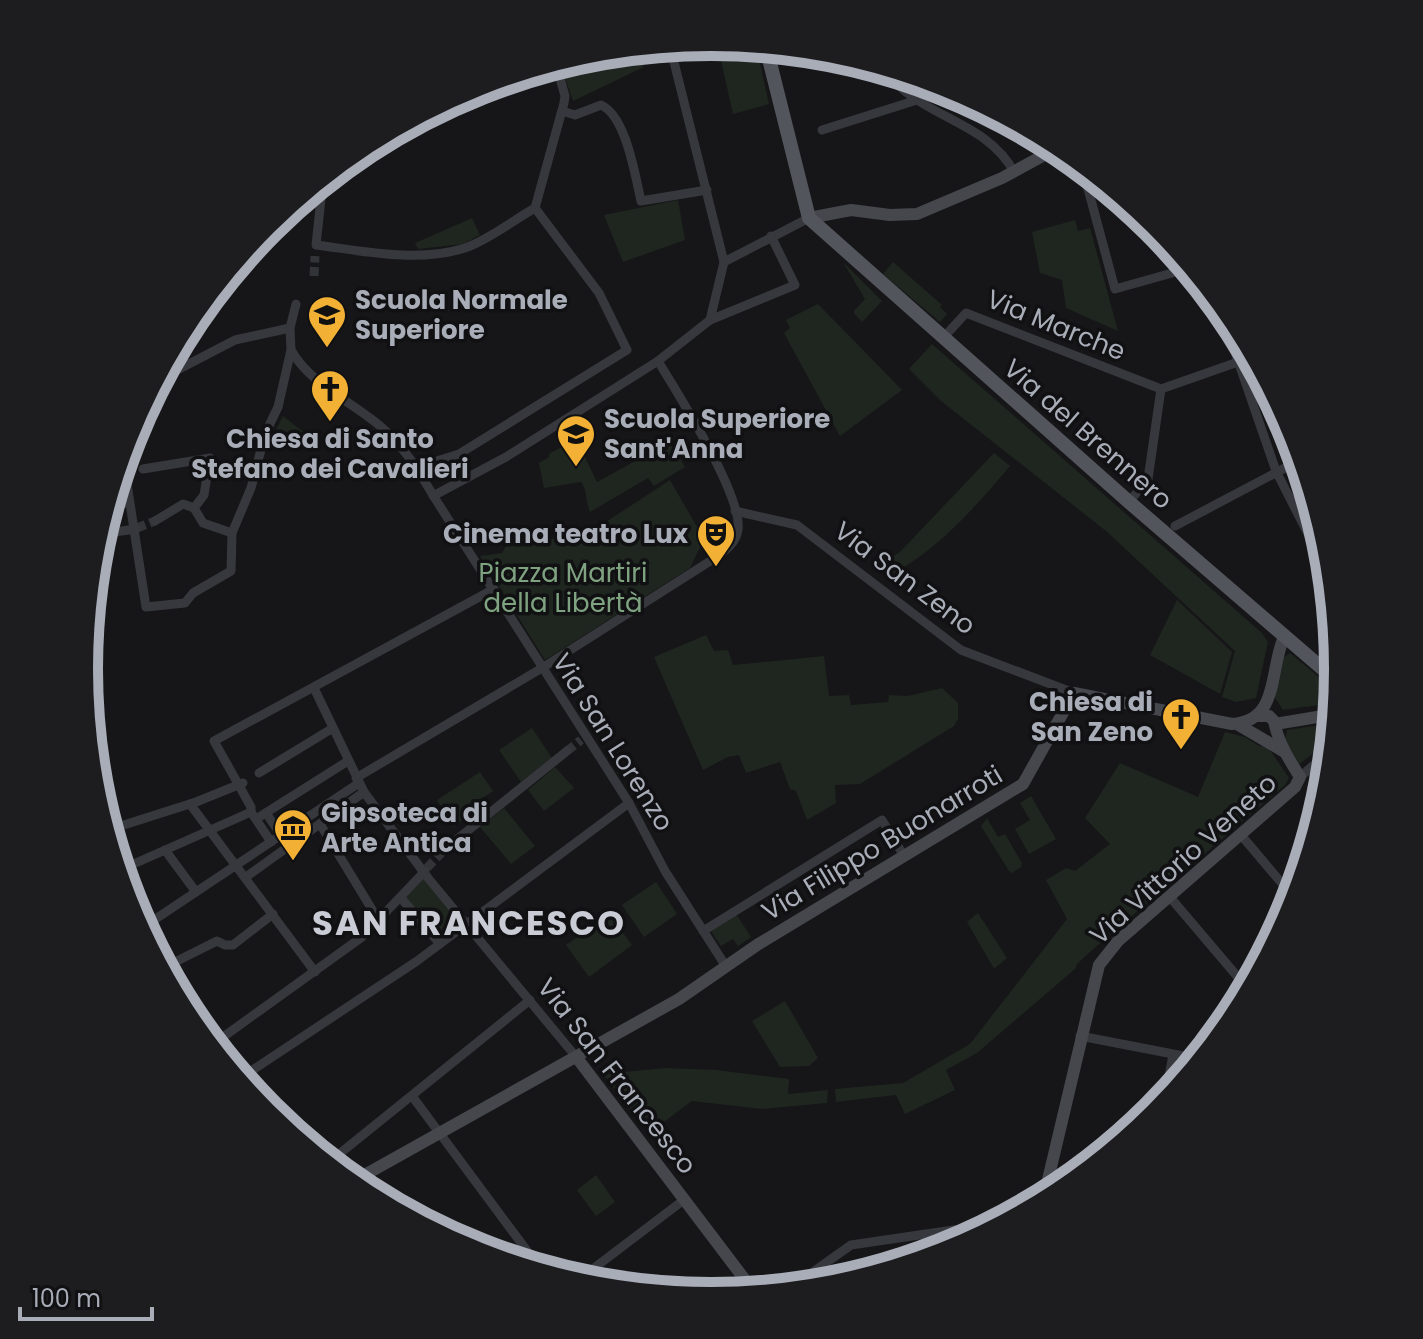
<svg xmlns="http://www.w3.org/2000/svg" width="1423" height="1339" font-family="Poppins,sans-serif">
	<style>
		.green { fill: #1e261f }
		.lines { fill: none; stroke-linecap: round; stroke-linejoin: round }
		.street-tunnel { stroke: #333438; stroke-width: 9; stroke-dasharray: 9 4.5; stroke-linecap: butt }
		.street { stroke: #37383d; stroke-width: 9 }
		.secondary { stroke: #45474d; stroke-width: 12 }
		.primary { stroke: #53555c; stroke-width: 14 }
		.labels { text-anchor: middle; dominant-baseline: central; stroke-width: 7; stroke-linejoin: round; paint-order: stroke }
		.poi-label { font-size: 26px; font-weight: bold; fill: #a8adb8; stroke: #111113; text-anchor: start }
		.street-label { font-size: 26px; fill: #a8adb8; stroke: #111113 }
		.park-label { font-size: 26px; fill: #7fa381; stroke: #111113 }
		.district-label { font-size: 34px; font-weight: bold; letter-spacing: 2px; fill: #c9ccd4; stroke: #111113 }
		.rim { fill: none; stroke: #a8adb8; stroke-width: 10 }
	</style>
	<rect width="100%" height="100%" fill="#161618"/>
	<g class="green">
		<polygon points="717,43 756,46 769,104 733,114"/>
		<polygon points="635,50 644,67 573,101 560,63 590,54"/>
		<polygon points="678,200 685,240 623,262 604,215"/>
		<polygon points="472,218 480,235 463,244 418,249 415,243"/>
		<polygon points="1075,220 1078,231 1090,228 1118,331 1066,308 1062,280 1040,273 1032,232"/>
		<polygon points="843,262 882,301 862,322 853,312 865,299"/>
		<polygon points="893,262 942,305 940,307 947,314 940,322 883,274"/>
		<polygon points="818,304 902,390 840,436 784,333 790,328 786,320"/>
		<polygon points="932,344 1262,633 1268,642 1256,698 1236,702 1222,697 1235,651 1106,531 941,401 909,369"/>
		<polygon points="283,416 306,434 298,441 266,449"/>
		<path d="M 576,439 L 597,482 L 670,442 L 685,467 L 654,486 L 648,478 L 590,512 C 585,501 588,492 581,482 L 544,488 L 539,463 L 549,457 L 549,454 Z"/>
		<path d="M 994,453 L 1010,466 C 977,505 938,550 892,574 L 882,563 L 900,552 Z"/>
		<polygon points="670,480 704,539 690,568 545,660 480,556 502,553 506,546 589,533"/>
		<polygon points="1177,600 1232,652 1220,694 1150,655"/>
		<polygon points="706,635 714,651 728,650 733,665 824,656 829,696 849,695 851,705 888,702 889,695 908,696 942,688 958,703 958,719 954,726 860,784 835,785 836,803 807,820 796,791 790,789 780,762 746,773 739,755 728,757 703,770 654,657"/>
		<polygon points="1290,653 1337,692 1333,703 1283,710 1274,696 1283,658"/>
		<polygon points="1334,723 1332,740 1299,764 1285,740 1287,730"/>
		<polygon points="532,728 552,758 521,782 499,750"/>
		<polygon points="1225,732 1245,737 1259,746 1267,746 1289,778 1285,785 1091,951 1077,964 1075,969 977,1053 946,1070 955,1090 905,1114 896,1095 836,1102 835,1089 903,1083 970,1044 1067,919 1046,880 1066,868 1075,871 1110,844 1085,818 1120,763 1198,797"/>
		<polygon points="555,767 574,788 544,811 528,790"/>
		<polygon points="480,772 493,791 467,809 469,814 454,827 437,800"/>
		<polygon points="1031,796 1056,839 1029,854 1015,829 1030,820 1020,803"/>
		<polygon points="504,808 535,846 511,864 480,827"/>
		<polygon points="987,818 998,837 1005,834 1022,863 1021,867 1012,873 1009,871 981,826"/>
		<polygon points="424,873 467,924 440,944 401,898"/>
		<polygon points="656,882 677,914 644,937 622,905"/>
		<polygon points="978,913 1007,958 995,968 993,967 967,922"/>
		<polygon points="736,914 751,937 738,946 733,939 721,946 710,930"/>
		<polygon points="610,915 632,945 589,977 566,945"/>
		<polygon points="785,1001 818,1058 809,1066 780,1067 752,1021"/>
		<polygon points="666,1068 716,1070 789,1079 788,1094 828,1090 827,1103 762,1109 692,1101 653,1130 648,1132 603,1074"/>
		<polygon points="596,1175 615,1202 596,1216 577,1190"/>
	</g>
	<g class="lines">
		<g class="street-tunnel">
			<polyline points="314,276 315,256"/>
			<polyline points="137,528 155,521"/>
			<polyline points="567,751 581,740"/>
			<polyline points="427,868 445,849"/>
		</g>
		<g class="street">
			<polyline points="670,46 724,262"/>
			<path d="M 886,70 C 917,118 986,119 1014,172"/>
			<path d="M 562,111 L 575,115 L 601,105 C 626,116 635,175 641,201 L 707,190"/>
			<polyline points="822,130 917,100"/>
			<polyline points="389,134 503,80"/>
			<polyline points="1077,161 1084,174 1115,289 1190,268"/>
			<path d="M 323,180 L 316,245 C 363,251 418,263 465,248 C 490,239 512,221 535,208"/>
			<polyline points="535,208 564,103 565,96 556,64"/>
			<polyline points="1218,303 1276,471 1330,577"/>
			<polyline points="710,320 724,262 809,218"/>
			<polyline points="943,338 966,313 1161,389"/>
			<path d="M 291,350 C 309,383 352,402 380,426 C 406,448 419,472 436,500 L 629,803 L 665,871 L 725,965"/>
			<polyline points="158,380 235,340 290,328"/>
			<polyline points="123,458 146,607 185,603 193,593 231,571 232,533 251,488 265,434 278,407 291,350 290,328 296,304"/>
			<polyline points="418,467 459,454 627,350 599,293 535,208"/>
			<polyline points="143,469 210,458 204,495 194,508 183,504 155,521"/>
			<polyline points="433,496 506,457 658,361 710,320 795,285 771,236"/>
			<polyline points="1129,502 1148,479 1161,389 1238,362"/>
			<polyline points="109,505 129,503"/>
			<polyline points="194,508 203,523 232,533"/>
			<polyline points="735,511 797,525 961,650 1074,693"/>
			<polyline points="1175,526 1300,460"/>
			<polyline points="100,534 136,529"/>
			<polyline points="314,688 364,792 428,878 577,1058"/>
			<polyline points="259,773 333,728"/>
			<polyline points="1300,777 1331,750"/>
			<path d="M 356,778 L 542,668 L 715,558 C 725,551 736,543 738,530 C 743,496 677,392 658,361"/>
			<polyline points="190,804 315,972"/>
			<polyline points="266,813 281,835"/>
			<polyline points="256,819 348,761"/>
			<polyline points="320,824 379,921"/>
			<polyline points="108,830 196,802 243,783"/>
			<polyline points="1241,835 1295,899"/>
			<polyline points="271,842 251,812 251,807 214,741 494,589"/>
			<polyline points="445,849 567,751"/>
			<polyline points="165,850 196,892"/>
			<polyline points="120,870 251,812"/>
			<polyline points="246,877 364,792"/>
			<polyline points="1169,896 1248,989"/>
			<polyline points="401,898 440,944"/>
			<polyline points="142,928 359,783"/>
			<polyline points="703,931 882,820 904,856"/>
			<polyline points="163,968 217,941 225,945 233,945 273,914"/>
			<polyline points="1080,1036 1199,1059"/>
			<polyline points="212,1045 362,937 425,871"/>
			<polyline points="239,1079 417,961 629,803"/>
			<polyline points="412,1096 542,1271"/>
			<polyline points="1164,1102 1173,1055"/>
			<polyline points="328,1163 530,1000"/>
			<polyline points="577,1281 685,1199"/>
			<polyline points="789,1289 851,1245 1001,1223"/>
		</g>
		<g class="secondary">
			<polyline points="809,218 851,210 890,215 917,214 1002,178 1059,147"/>
			<polyline points="1237,724 1283,751"/>
			<polyline points="1275,724 1335,714"/>
			<polyline points="577,1058 755,1293"/>
			<path d="M 352,1182 L 679,999 L 757,945 L 1023,784 L 1074,693 L 1232,724 C 1280,721 1269,670 1284,637"/>
			<path d="M 1043,1201 L 1099,965 L 1118,941 L 1295,787 L 1300,777 C 1288,758 1278,742 1274,721 L 1269,716 L 1259,716"/>
		</g>
		<polyline class="primary" points="766,47 809,218 1129,502 1338,682"/>
	</g>
	<defs>
		<symbol id="university-pin" viewBox="-11 -11 22 30"><path d="M0 17L-7.5 6A9.5 9.5 0 1 1 7.5 6Z" fill="#f2b134" stroke="#111113"/><path d="M0-5L7-2L0 1L-7-2ZM-4 1L0 2.5L4 1V4Q0 6-4 4Z" fill="#111"/></symbol>
		<symbol id="church-pin" viewBox="-11 -11 22 30"><path d="M0 17L-7.5 6A9.5 9.5 0 1 1 7.5 6Z" fill="#f2b134" stroke="#111113"/><path d="M-1.2-6h2.4v3.5h3.3v2.4h-3.3V6h-2.4V-.1h-3.3v-2.4h3.3Z" fill="#111"/></symbol>
		<symbol id="theatre-pin" viewBox="-11 -11 22 30"><path d="M0 17L-7.5 6A9.5 9.5 0 1 1 7.5 6Z" fill="#f2b134" stroke="#111113"/><path d="M-5-5.5Q0-4 5-5.5V0Q5 5 0 6Q-5 5-5 0ZM-3.3-2.5H-1v1.5H-3.3ZM1-2.5H3.3v1.5H1ZM-2.8 1Q0 5.5 2.8 1Z" fill="#111"/></symbol>
		<symbol id="museum-pin" viewBox="-11 -11 22 30"><path d="M0 17L-7.5 6A9.5 9.5 0 1 1 7.5 6Z" fill="#f2b134" stroke="#111113"/><path d="M0-6L6-3V-2H-6V-3ZM-5-1h2V3h-2ZM-1-1h2V3h-2ZM3-1h2V3H3ZM-6 4H6V6H-6Z" fill="#111"/></symbol>
	</defs>
	<g fill-rule="evenodd">
		<use href="#university-pin" x="305" y="293" width="44" height="60"/>
		<use href="#church-pin" x="308" y="367" width="44" height="60"/>
		<use href="#university-pin" x="554" y="412" width="44" height="60"/>
		<use href="#theatre-pin" x="694" y="512" width="44" height="60"/>
		<use href="#church-pin" x="1159" y="695" width="44" height="60"/>
		<use href="#museum-pin" x="271" y="806" width="44" height="60"/>
	</g>
	<g class="labels">
		<g class="poi-label">
			<text x="355" y="300">Scuola Normale<tspan x="355" dy="30">Superiore</tspan></text>
			<text x="604" y="419">Scuola Superiore<tspan x="604" dy="30">Sant'Anna</tspan></text>
			<text x="330" y="439" text-anchor="middle">Chiesa di Santo<tspan x="330" dy="30">Stefano dei Cavalieri</tspan></text>
			<text x="688" y="534" text-anchor="end">Cinema teatro Lux</text>
			<text x="1153" y="702" text-anchor="end">Chiesa di<tspan x="1153" dy="30">San Zeno</tspan></text>
			<text x="321" y="813">Gipsoteca di<tspan x="321" dy="30">Arte Antica</tspan></text>
		</g>
		<g class="street-label">
			<text transform="translate(1056 325) rotate(22)">Via Marche</text>
			<text transform="translate(1088 434) rotate(41)">Via del Brennero</text>
			<text transform="translate(905 578) rotate(37)">Via San Zeno</text>
			<text transform="translate(613 742) rotate(58)">Via San Lorenzo</text>
			<text transform="translate(882 843) rotate(-31)">Via Filippo Buonarroti</text>
			<text transform="translate(1183 859) rotate(-42)">Via Vittorio Veneto</text>
			<text transform="translate(617 1076) rotate(52)">Via San Francesco</text>
		</g>
		<g class="park-label">
			<text x="563" y="573">Piazza Martiri<tspan x="563" dy="30">della Libertà</tspan></text>
		</g>
		<g class="district-label">
			<text x="469" y="923">SAN FRANCESCO</text>
		</g>
	</g>
	<path d="M0 0H1423V1339H0ZM98 669a613 613 0 1 1 1226 0a613 613 0 1 1-1226 0Z" fill="#1d1d20" fill-rule="evenodd"/>
	<path class="rim" d="M98 669a613 613 0 1 1 1226 0a613 613 0 1 1-1226 0Z"/>
	<path d="M20 1307v12h132v-12" fill="none" stroke="#a8adb8" stroke-width="4"/>
	<text x="32" y="1307" font-size="24" fill="#a8adb8" stroke="#111113" stroke-width="6" paint-order="stroke">100 m</text>
</svg>
